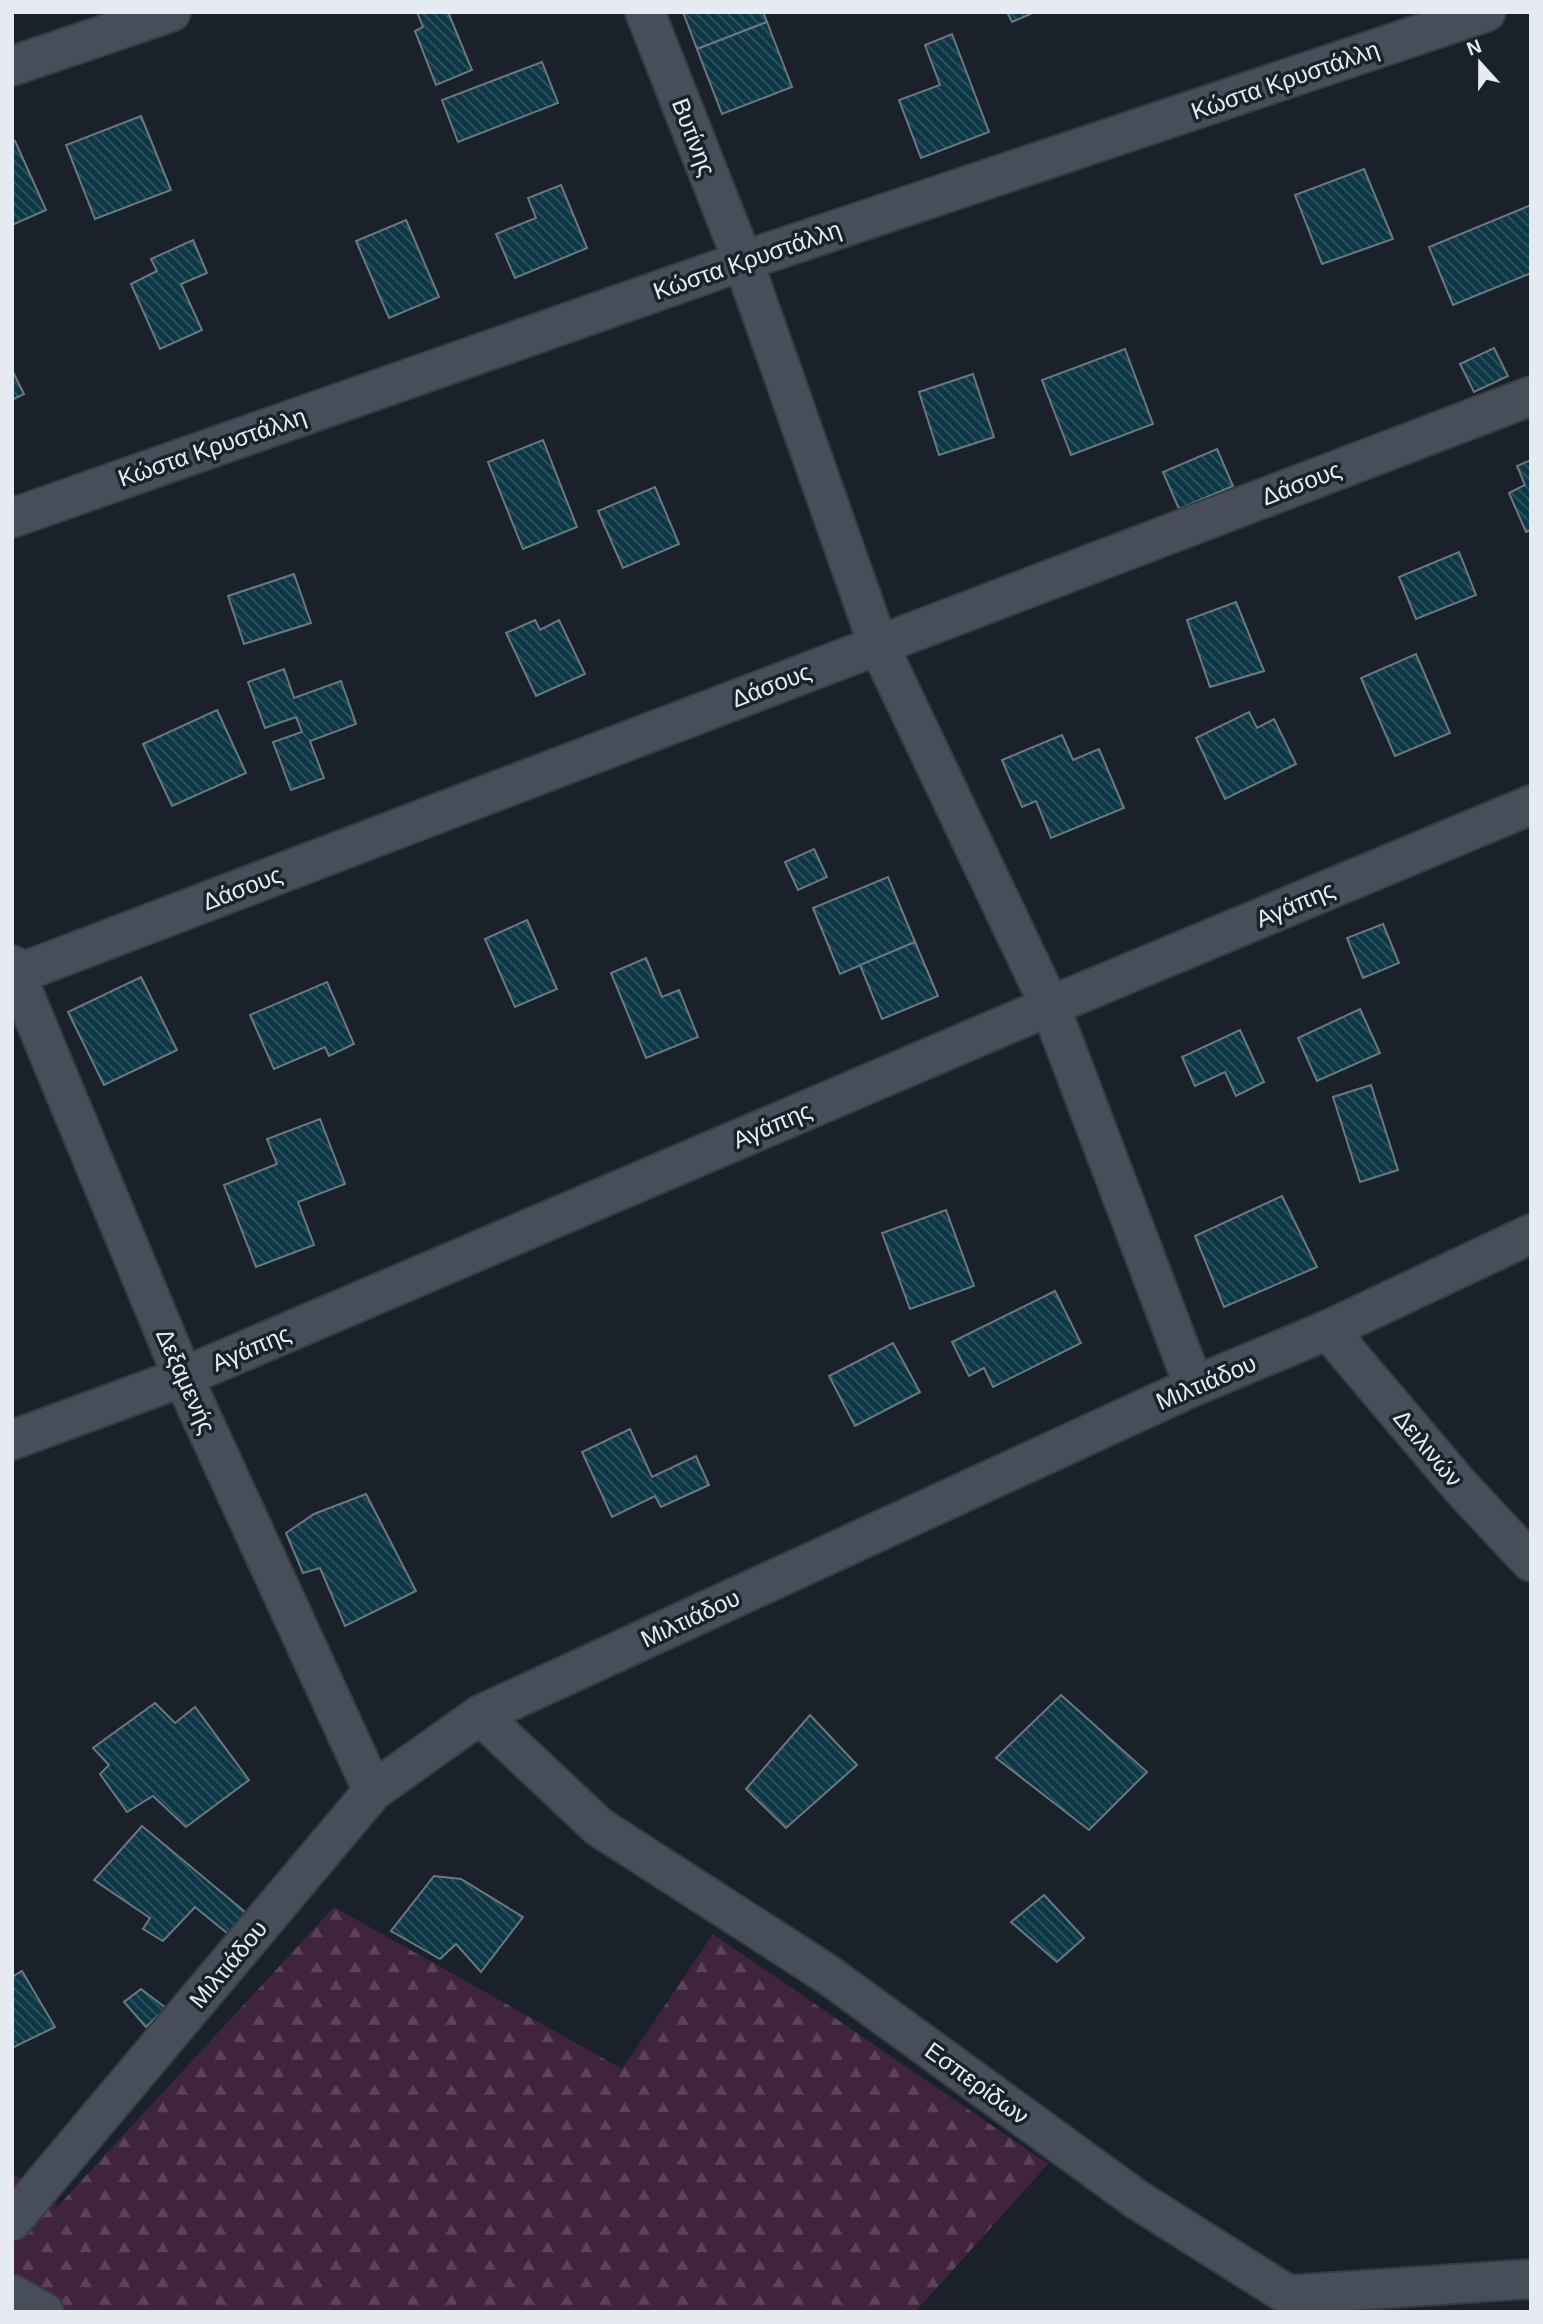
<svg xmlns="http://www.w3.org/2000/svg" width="1543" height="2324" font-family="Arial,sans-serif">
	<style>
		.forest { fill: url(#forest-firs) }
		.building { fill: url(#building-back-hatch); stroke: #6a797f; stroke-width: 2 }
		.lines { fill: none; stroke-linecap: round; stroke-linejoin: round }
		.minor-casing { stroke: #373c44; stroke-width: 42 }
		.minor { stroke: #474e59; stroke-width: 38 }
		.labels { text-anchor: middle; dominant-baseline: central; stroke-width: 7; stroke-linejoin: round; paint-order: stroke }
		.street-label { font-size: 24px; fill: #e6eaf1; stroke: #1b212b }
	</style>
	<defs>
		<pattern id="forest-firs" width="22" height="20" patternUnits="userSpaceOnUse" patternTransform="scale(1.75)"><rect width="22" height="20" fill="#40233e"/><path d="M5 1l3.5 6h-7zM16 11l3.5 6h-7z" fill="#5c435a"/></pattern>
		<pattern id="building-back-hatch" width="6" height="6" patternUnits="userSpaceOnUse" patternTransform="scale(1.75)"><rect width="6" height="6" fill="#0e3746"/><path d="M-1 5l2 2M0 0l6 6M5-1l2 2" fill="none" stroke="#315461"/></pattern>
	</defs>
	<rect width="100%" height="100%" fill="#1b212b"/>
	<polygon class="forest" points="334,1907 622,2069 713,1934 1048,2164 915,2312 12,2312 12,2173 58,2206"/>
	<g class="building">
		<polygon points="417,12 448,12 472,70 436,85 415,31 423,27"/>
		<polygon points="683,12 763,12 767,22 697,49"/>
		<polygon points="1007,12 1035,12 1012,22"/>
		<polygon points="767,22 792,87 722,114 697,49"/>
		<polygon points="952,34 989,132 921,158 899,100 940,85 925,45"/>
		<polygon points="542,62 558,103 458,142 442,100"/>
		<polygon points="141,116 171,190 95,219 66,145"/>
		<polygon points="15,141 46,210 12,225 12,143"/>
		<polygon points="1364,169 1393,239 1322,264 1295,195"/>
		<polygon points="561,185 587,248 515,278 496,234 536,218 528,198"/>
		<polygon points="1531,205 1531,273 1453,305 1429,247"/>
		<polygon points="406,220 439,297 389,318 356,241"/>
		<polygon points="193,240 207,273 181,284 202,330 160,349 131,284 157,271 151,259"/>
		<polygon points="1494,348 1508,376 1474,392 1460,364"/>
		<polygon points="1125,349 1153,424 1071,455 1042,380"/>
		<polygon points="12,370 24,394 12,400"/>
		<polygon points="973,374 994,437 939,455 919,392"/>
		<polygon points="543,440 577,527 523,549 488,462"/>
		<polygon points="1217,449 1233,486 1179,509 1163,472"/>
		<polygon points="1531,460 1531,530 1526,532 1509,493 1525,485 1517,466"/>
		<polygon points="655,487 679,544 623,568 598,511"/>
		<polygon points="1459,552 1476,595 1416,619 1399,577"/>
		<polygon points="294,574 311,623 244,644 228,596"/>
		<polygon points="1236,602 1264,671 1210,687 1187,620"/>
		<polygon points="535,620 540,630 559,620 585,674 536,696 506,633"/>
		<polygon points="1416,654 1450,733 1395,756 1361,678"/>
		<polygon points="284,669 294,698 341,681 356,724 310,741 324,778 291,790 273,742 302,732 296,717 265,728 248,682"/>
		<polygon points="217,710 246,773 172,806 143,744"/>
		<polygon points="1249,712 1257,728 1274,719 1296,764 1225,799 1196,738"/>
		<polygon points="1062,735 1073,760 1099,749 1124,808 1051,838 1036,801 1022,807 1002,760"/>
		<polygon points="814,849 827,877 798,890 785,862"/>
		<polygon points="888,877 915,942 840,974 813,908"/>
		<polygon points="527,920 557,989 515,1007 485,939"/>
		<polygon points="1383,924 1399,963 1363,978 1347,938"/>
		<polygon points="915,942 938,996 882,1019 860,965"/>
		<polygon points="646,958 662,997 679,990 698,1037 646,1058 611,973"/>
		<polygon points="141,977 177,1050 104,1085 68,1012"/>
		<polygon points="327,982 354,1044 329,1056 325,1047 274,1069 250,1015"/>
		<polygon points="1360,1009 1380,1053 1317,1081 1298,1038"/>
		<polygon points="1240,1030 1264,1082 1236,1096 1225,1072 1195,1086 1182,1057"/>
		<polygon points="1371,1085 1398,1170 1360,1182 1333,1097"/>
		<polygon points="320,1119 345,1184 298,1202 314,1245 256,1267 224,1185 277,1164 267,1139"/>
		<polygon points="1282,1196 1317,1267 1224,1307 1195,1236"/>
		<polygon points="946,1210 974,1286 910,1309 882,1233"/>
		<polygon points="1055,1291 1081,1343 993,1387 984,1368 969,1376 952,1342"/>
		<polygon points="893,1343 920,1392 855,1426 829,1376"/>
		<polygon points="630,1429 652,1477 696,1456 709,1485 661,1507 655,1496 612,1517 582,1452"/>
		<polygon points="366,1494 416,1591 345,1626 320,1568 303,1573 286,1533 314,1514"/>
		<polygon points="1061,1695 1147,1772 1089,1830 996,1758"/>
		<polygon points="155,1703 175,1723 195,1707 249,1780 186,1827 153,1796 127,1812 100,1774 109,1765 93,1748"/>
		<polygon points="810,1715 857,1765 786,1828 746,1789"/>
		<polygon points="142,1826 250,1916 232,1937 195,1907 163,1941 143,1929 150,1918 94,1880"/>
		<polygon points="434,1876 461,1879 523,1917 481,1972 456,1944 440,1959 391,1931"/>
		<polygon points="1044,1895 1084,1938 1057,1962 1011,1922"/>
		<polygon points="22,1971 55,2027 12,2048 12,1977"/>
		<polygon points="141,1989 166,2008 146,2027 124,2002"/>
	</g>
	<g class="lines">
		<defs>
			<g id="minor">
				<polyline points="645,12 743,261 878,644 1050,1006 1194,1386"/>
				<polyline points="12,66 171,12"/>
				<polyline points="12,518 743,261 1486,12"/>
				<polyline points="12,965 183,1377 373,1791"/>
				<polyline points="12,976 1531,396"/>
				<polyline points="1328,1330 1460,1486 1531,1562"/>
				<polyline points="12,1440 183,1377 1050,1006 1531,805"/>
				<polyline points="480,1715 599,1827 827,1974 1136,2199 1288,2295 1531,2279"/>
				<polyline points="12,2221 373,1791 480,1715 1194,1386 1328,1330 1531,1234"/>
				<polyline points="12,2294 44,2312"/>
			</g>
		</defs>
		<use href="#minor" class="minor-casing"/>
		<use href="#minor" class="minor"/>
	</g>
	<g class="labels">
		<g class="street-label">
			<text transform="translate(1285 80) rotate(-19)">Κώστα Κρυστάλλη</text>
			<text transform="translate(694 137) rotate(69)">Βυτίνης</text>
			<text transform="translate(747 260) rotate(-19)">Κώστα Κρυστάλλη</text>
			<text transform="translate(212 447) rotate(-19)">Κώστα Κρυστάλλη</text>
			<text transform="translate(1301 483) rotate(-21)">Δάσους</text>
			<text transform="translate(771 685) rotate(-21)">Δάσους</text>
			<text transform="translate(242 888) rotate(-21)">Δάσους</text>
			<text transform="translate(1295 904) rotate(-23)">Αγάπης</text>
			<text transform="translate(772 1125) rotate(-23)">Αγάπης</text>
			<text transform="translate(251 1348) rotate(-23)">Αγάπης</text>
			<text transform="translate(186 1381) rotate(66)">Δεξαμενής</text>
			<text transform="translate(1206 1382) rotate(-23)">Μιλτιάδου</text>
			<text transform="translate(1428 1448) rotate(50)">Δειλινών</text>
			<text transform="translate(690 1618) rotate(-25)">Μιλτιάδου</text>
			<text transform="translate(228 1964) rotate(-50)">Μιλτιάδου</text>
			<text transform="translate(977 2083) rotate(36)">Εσπερίδων</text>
		</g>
	</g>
	<rect width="1543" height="2324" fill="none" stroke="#e6eaf1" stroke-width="28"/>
	<g transform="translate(1480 63) rotate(339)" stroke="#1b212b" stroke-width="5" paint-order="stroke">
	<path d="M0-5L12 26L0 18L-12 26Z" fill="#e6eaf1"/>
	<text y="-10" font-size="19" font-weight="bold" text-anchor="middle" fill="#e6eaf1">N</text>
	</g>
</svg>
